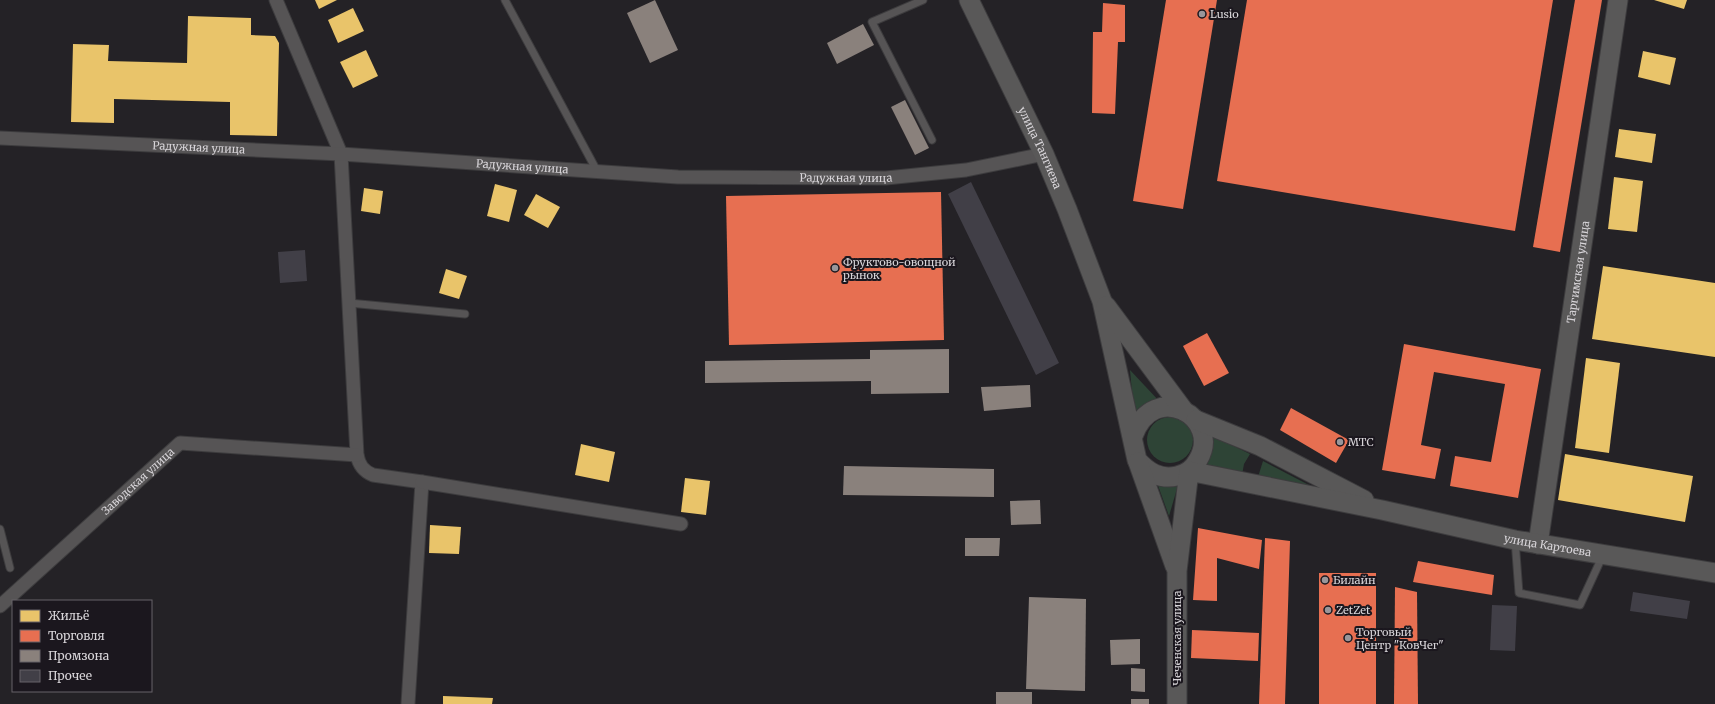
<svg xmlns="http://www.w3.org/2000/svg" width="1715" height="704" font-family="Merriweather,serif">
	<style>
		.green { fill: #2e4436 }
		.homes { fill: #e9c46a }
		.shops { fill: #e76f51 }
		.industry { fill: #8a817c }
		.building { fill: #413f47 }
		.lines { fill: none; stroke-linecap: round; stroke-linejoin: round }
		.lane-casing { stroke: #3d3c3e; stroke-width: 9 }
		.street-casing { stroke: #3d3c3e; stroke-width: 15 }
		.secondary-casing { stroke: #3d3c3e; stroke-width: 21 }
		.lane { stroke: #565455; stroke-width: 7 }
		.street { stroke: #565455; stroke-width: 13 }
		.secondary { stroke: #595858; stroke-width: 19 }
		.poi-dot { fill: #99969a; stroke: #1b171e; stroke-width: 1.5 }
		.labels { text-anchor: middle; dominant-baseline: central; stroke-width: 4; stroke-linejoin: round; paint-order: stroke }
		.poi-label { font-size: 11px; fill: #d8d5d9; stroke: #1b171e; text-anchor: start }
		.street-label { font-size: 11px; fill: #d8d5d9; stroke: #1b171e }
	</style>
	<rect width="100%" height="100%" fill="#242226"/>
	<g class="green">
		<polygon points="1130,370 1160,402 1150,402 1134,415"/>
		<circle cx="1170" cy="440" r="23"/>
		<polygon points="1209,434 1250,454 1244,464 1242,475 1202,464"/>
		<polygon points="1263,461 1330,496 1258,477"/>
		<polygon points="1156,480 1179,482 1169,516"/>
	</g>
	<g class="homes">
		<polygon points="315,0 337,0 319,9"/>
		<polygon points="1654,0 1687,0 1684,9"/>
		<polygon points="353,8 364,31 338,43 328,20"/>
		<polygon points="188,16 251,18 251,35 275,36 279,43 277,136 230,135 230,102 114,99 114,123 71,122 73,44 109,45 108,61 187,63"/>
		<polygon points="366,50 378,76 353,88 340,62"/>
		<polygon points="1643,51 1676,58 1670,85 1638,77"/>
		<polygon points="1619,129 1656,134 1652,163 1615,157"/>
		<polygon points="1614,177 1643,181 1637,232 1608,229"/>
		<polygon points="495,184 517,190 509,222 487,216"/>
		<polygon points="364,188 383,191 380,214 361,211"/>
		<polygon points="536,194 560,207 548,228 524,215"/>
		<polygon points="1603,266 1715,283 1715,357 1592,339"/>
		<polygon points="446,269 467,276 459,299 439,293"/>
		<polygon points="1586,358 1620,363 1609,453 1575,448"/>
		<polygon points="581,444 615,452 609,482 575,475"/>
		<polygon points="1565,454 1693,476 1685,522 1558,500"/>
		<polygon points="685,478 710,481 706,515 681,512"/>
		<polygon points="430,525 461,527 459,554 429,553"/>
		<polygon points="443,696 493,698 492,704 443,704"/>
	</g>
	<g class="shops">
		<polygon points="1166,0 1217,0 1183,209 1133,201"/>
		<polygon points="1247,0 1553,0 1515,231 1217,181"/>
		<polygon points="1575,0 1602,0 1560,252 1533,247"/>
		<polygon points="1103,3 1125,5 1125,42 1118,42 1115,114 1092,113 1093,32 1102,32"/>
		<polygon points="941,192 944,340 729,345 726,196"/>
		<polygon points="1207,333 1229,373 1204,386 1183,346"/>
		<polygon points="1404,344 1541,369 1518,498 1450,486 1455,456 1491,462 1505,384 1434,372 1421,445 1441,449 1435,479 1382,470"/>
		<polygon points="1291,408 1349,440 1336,463 1280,430"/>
		<polygon points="1198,528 1262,540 1259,569 1217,558 1217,601 1193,600"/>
		<polygon points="1265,538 1290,541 1285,704 1259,704"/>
		<polygon points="1418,561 1494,575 1492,595 1413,582"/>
		<rect x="1319" y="573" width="57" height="131"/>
		<polygon points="1395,587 1417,592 1418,704 1394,704"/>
		<polygon points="1192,630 1259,633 1258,661 1191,658"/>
	</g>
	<g class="industry">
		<polygon points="655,0 678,50 650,63 627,13"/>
		<polygon points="863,24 874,45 837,64 827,43"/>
		<polygon points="905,100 929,148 915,155 891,107"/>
		<polygon points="949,349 949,393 871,394 871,381 705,383 705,361 870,359 870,350"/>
		<polygon points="1030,385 1031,407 984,411 981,387"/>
		<polygon points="844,466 994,469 994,497 843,495"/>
		<polygon points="1040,500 1041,524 1011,525 1010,501"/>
		<polygon points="965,538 1000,538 999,556 965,556"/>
		<polygon points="1029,597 1086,599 1085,691 1026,689"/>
		<polygon points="1140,639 1140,664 1111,665 1110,640"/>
		<polygon points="1131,668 1145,669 1145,692 1131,691"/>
		<rect x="996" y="692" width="36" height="12"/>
		<rect x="1131" y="699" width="18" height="5"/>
	</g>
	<g class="building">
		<polygon points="971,182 1059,363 1036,375 948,194"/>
		<polygon points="305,250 307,281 280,283 278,252"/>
		<polygon points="1633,592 1690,601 1687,619 1630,611"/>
		<polygon points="1492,605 1517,606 1515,651 1490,650"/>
	</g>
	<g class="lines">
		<defs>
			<g id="lane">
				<polyline points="505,0 597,171"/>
				<polyline points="923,0 872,22 932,140"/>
				<polyline points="349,303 465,314"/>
				<polyline points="0,529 10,568"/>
				<polyline points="1515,540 1519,593 1580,605 1603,555"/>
			</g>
			<g id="street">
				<path d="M 276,0 L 341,154 L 357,455 C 359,465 363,471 373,475 L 422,482 L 408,704"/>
				<path id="s1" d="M 0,138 L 341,154 L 678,177 L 886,178 L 966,170 L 1044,154"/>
				<polyline points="422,482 681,524"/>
				<path id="s2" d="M 0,606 L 180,443 L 357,455"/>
			</g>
			<g id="secondary">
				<path id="s3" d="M 969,0 L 1044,154 L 1067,209 L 1102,301 L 1137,460 C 1148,472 1160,480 1177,476 C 1186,474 1194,468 1198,460 C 1223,418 1154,378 1133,436"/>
				<polyline points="1106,306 1184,411"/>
				<polyline points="1196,420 1260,446 1364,500"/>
				<polyline points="1138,462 1175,566"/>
				<path id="s4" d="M 1538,544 L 1618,0"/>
				<path id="s5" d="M 1177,704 L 1177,571 L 1189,471 L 1382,510 L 1515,540 L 1715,573"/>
			</g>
		</defs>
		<use href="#lane" class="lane-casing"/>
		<use href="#street" class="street-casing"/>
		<use href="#secondary" class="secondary-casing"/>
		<use href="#lane" class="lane"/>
		<use href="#street" class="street"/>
		<use href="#secondary" class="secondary"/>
	</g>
	<g class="poi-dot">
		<circle cx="1202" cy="14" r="4"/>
		<circle cx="835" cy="268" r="4"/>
		<circle cx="1340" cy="442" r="4"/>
		<circle cx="1325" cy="580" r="4"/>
		<circle cx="1328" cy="610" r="4"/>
		<circle cx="1348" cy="638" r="4"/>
	</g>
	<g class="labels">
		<g class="poi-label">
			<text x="1210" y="14">Lusio</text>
			<text x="843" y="262">Фруктово-овощной<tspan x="843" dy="13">рынок</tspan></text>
			<text x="1348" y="442">МТС</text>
			<text x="1333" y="580">Билайн</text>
			<text x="1336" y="610">ZetZet</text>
			<text x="1356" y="632">Торговый<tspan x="1356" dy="13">Центр "КовЧег"</tspan></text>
		</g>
		<g class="street-label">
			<text stroke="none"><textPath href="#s1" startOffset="199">Радужная улица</textPath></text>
			<text stroke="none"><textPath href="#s3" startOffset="164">улица Тангиева</textPath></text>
			<text stroke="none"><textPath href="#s1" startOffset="523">Радужная улица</textPath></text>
			<text stroke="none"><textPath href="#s1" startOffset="847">Радужная улица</textPath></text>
			<text stroke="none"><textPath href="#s4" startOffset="275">Таргимская улица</textPath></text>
			<text stroke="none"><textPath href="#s2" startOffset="186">Заводская улица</textPath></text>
			<text stroke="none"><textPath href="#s5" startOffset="600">улица Картоева</textPath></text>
			<text transform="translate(1177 638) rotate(-90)">Чеченская улица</text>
		</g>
	</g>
	<rect x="12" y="600" width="140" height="92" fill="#1b171e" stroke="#676369"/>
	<rect x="20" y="610" width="20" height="12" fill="#e9c46a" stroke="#676369"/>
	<text x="48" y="620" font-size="12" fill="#d8d5d9">Жильё</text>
	<rect x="20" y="630" width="20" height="12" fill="#e76f51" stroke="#676369"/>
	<text x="48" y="640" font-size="12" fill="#d8d5d9">Торговля</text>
	<rect x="20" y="650" width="20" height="12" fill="#8a817c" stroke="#676369"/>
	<text x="48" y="660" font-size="12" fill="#d8d5d9">Промзона</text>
	<rect x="20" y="670" width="20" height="12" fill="#413f47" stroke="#676369"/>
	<text x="48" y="680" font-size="12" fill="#d8d5d9">Прочее</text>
</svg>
